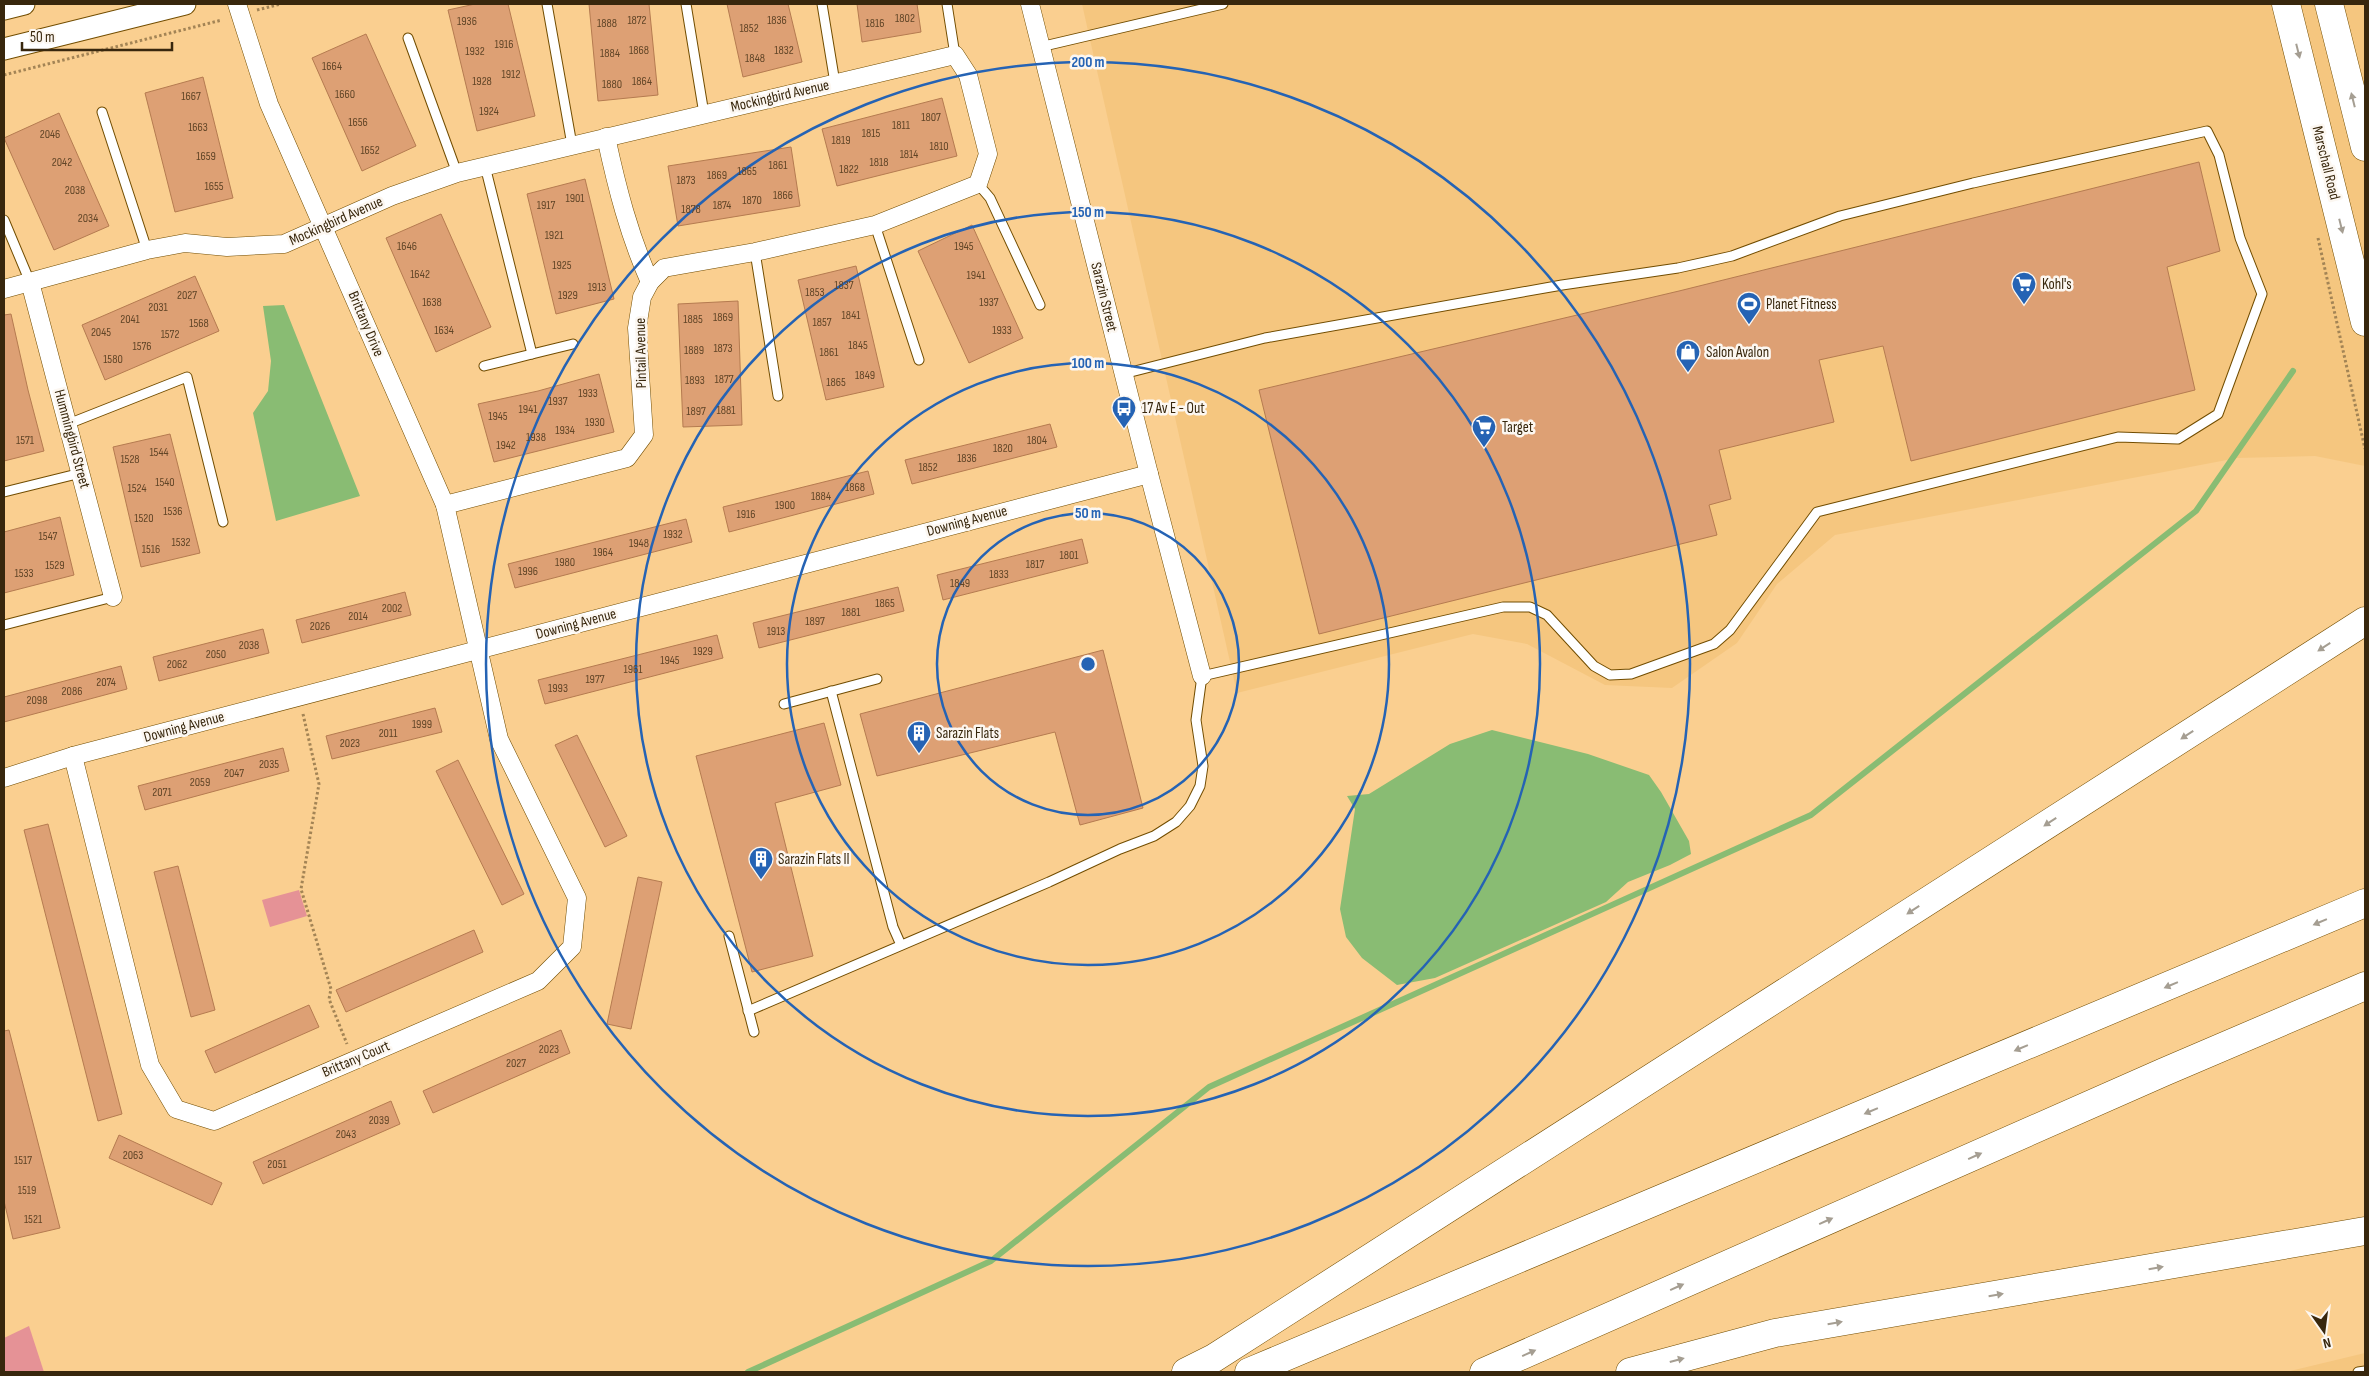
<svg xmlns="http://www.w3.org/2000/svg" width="2369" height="1376" font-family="'Sofia Sans Condensed',sans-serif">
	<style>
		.built { fill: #f5c67f }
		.green { fill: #e59296 }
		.water { fill: #89bc73 }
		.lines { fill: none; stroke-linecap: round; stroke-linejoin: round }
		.stream { stroke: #89bc73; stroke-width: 6 }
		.building { fill: #dda074; stroke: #b57b50 }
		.service-casing { stroke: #724d01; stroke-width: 11 }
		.minor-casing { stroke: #724d01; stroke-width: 19 }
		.tertiary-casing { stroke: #724d01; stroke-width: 23 }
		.trunk-casing { stroke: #724d01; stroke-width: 29 }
		.motorway-casing { stroke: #724d01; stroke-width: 29 }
		.path { stroke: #a38455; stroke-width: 3; stroke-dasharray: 2.5 2.5; stroke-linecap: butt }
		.service { stroke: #fff; stroke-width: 9 }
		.minor { stroke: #fff; stroke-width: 18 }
		.tertiary { stroke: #fff; stroke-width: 21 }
		.trunk { stroke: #fff; stroke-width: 28 }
		.motorway { stroke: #fff; stroke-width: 28 }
		.oneway { fill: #a59e92 }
		.ring { fill: none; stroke: #2563b4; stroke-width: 2.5 }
		.labels { text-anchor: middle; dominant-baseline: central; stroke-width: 5; stroke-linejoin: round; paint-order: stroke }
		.number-label { font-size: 12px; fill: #614527 }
		.street-label { font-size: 15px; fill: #38270d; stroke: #fcf7f1 }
		.poi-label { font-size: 15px; fill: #38270d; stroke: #fcf7f1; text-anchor: start }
		.centre { fill: #2563b4; stroke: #fcf7f1; stroke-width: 2.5 }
		.ring-label { font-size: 15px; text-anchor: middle; font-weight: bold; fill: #2563b4; stroke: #fcf7f1; stroke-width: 5; stroke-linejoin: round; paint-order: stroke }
	</style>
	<rect width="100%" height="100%" fill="#facf90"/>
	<g class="built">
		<polygon points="1082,4 2365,4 2365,466 2315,456 2237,458 1835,535 1777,584 1737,643 1672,688 1605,685 1527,644 1473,634 1237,693"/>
		<polygon points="2365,1353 2365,1372 2286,1372"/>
	</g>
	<g class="green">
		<polygon points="299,890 307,916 270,927 262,900"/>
		<polygon points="29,1326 44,1372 4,1372 4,1338"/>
	</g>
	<g class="water">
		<polygon points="284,305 360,496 276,521 253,413 268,391 271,361 263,306"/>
		<polygon points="1492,730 1588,754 1649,775 1661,792 1689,841 1691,854 1670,865 1628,882 1606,902 1435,978 1397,985 1362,958 1346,937 1340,909 1355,809 1347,796 1369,794 1450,744"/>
	</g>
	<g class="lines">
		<polyline class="stream" points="748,1372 991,1261 1209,1087 1811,815 2196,511 2293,371"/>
	</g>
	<g class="building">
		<polygon points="475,4 508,4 535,116 477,131 448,10"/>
		<polygon points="589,4 649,4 658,95 598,101"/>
		<polygon points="727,4 788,4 802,62 743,77"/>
		<polygon points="857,4 917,4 921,32 862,42"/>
		<polygon points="366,34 416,146 362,171 312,58"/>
		<polygon points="203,77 233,198 175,212 145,93"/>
		<polygon points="942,98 957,156 837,186 822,129"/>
		<polygon points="59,113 109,226 54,250 4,138"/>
		<polygon points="791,147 800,206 678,226 668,166"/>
		<polygon points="2199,162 2220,251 2167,267 2195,390 1911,461 1883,346 1819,360 1834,422 1719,450 1731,499 1709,505 1717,535 1319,634 1259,390 1679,291"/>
		<polygon points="585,179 614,299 556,314 527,194"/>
		<polygon points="441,214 491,327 436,352 386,238"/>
		<polygon points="972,225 1023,338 969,363 918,251"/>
		<polygon points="856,266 884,387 826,400 798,280"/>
		<polygon points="195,276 219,331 105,380 82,325"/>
		<polygon points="738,301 742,425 683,427 678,304"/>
		<polygon points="11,314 28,390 44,451 4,461 4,315"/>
		<polygon points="599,374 614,432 494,462 478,404 538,391"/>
		<polygon points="1050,424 1057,447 912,484 905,460"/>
		<polygon points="170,434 200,553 141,567 113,447"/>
		<polygon points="868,471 874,494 729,532 723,507"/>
		<polygon points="60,517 74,575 4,593 4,532"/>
		<polygon points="686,519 692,542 515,588 508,564"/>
		<polygon points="1082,539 1088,563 943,600 937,575"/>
		<polygon points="898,587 904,611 759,648 753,623"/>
		<polygon points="405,592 411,615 302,643 296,620"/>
		<polygon points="263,629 269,653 159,681 153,657"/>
		<polygon points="717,635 723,658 545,704 538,680"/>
		<polygon points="1103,650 1143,808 1080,825 1055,732 877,776 860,714"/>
		<polygon points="121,666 127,689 4,722 4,697"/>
		<polygon points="435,708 442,732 332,759 326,736"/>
		<polygon points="824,723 841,785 775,803 813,956 752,972 696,756"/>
		<polygon points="577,735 627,836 605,847 555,745"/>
		<polygon points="283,748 289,771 145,810 138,786"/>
		<polygon points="458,760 524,894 502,905 436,771"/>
		<polygon points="48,824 122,1114 98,1121 24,830"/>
		<polygon points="178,866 215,1010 191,1017 154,872"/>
		<polygon points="638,877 662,882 631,1029 607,1024"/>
		<polygon points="474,930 483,952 346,1012 336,990"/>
		<polygon points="309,1005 319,1027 215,1073 205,1051"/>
		<polygon points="9,1030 60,1228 13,1239 4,1201 4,1031"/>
		<polygon points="561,1030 570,1053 433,1113 423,1091"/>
		<polygon points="391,1101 400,1124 263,1184 253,1162"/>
		<polygon points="119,1135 222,1183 212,1205 109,1158"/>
	</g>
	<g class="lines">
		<defs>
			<g id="service">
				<polyline points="547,4 572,145"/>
				<polyline points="686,4 704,114"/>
				<polyline points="822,4 835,83"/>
				<polyline points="947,4 955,55"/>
				<polyline points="408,38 457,173"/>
				<polyline points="1040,47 1223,4"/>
				<polyline points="102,112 147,250"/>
				<polyline points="485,166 532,354 573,344"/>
				<polyline points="978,184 990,198 1040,305"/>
				<polyline points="4,220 30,282"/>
				<polyline points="875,225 919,360"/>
				<polyline points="755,252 778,396"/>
				<polyline points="484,366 532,354"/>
				<polyline points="68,424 187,377 223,522"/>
				<polyline points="4,492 81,473"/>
				<polyline points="4,625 113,597"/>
				<polyline points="831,691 893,927 901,945"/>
				<polyline points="784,704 877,679"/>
				<polyline points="729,936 754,1032"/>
				<polyline points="748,1011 1049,882 1120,849 1154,836 1176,822 1190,806 1200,786 1203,766 1196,720 1202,676 1503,607 1530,607 1547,615 1594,666 1610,675 1631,674 1714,644 1730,630 1817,512 2118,437 2178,439 2218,414 2262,294 2240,238 2219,155 2207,131 1973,183 1840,216 1732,256 1678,268 1562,285 1265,338 1123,374"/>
				<polyline points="2358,1372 2365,1371"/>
			</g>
			<g id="minor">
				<polyline points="1030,4 1149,474 1202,676"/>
				<path d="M 606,137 C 617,188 629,235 650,282"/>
				<polyline points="30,282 113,597"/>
				<polyline points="4,289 147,250 185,243 227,247 284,244 392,196 457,173 955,55 968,75 988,154 978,184 875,225 755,252 664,268 650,282 642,297 637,328 644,435 627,458 445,505"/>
				<polyline points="73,756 150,1065 176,1109 214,1121 538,981 572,947 577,898 499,739 445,505 269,104 237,4"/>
				<polyline points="4,778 73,756 1149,474"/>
			</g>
			<g id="tertiary">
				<polyline points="4,9 24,4"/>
				<polyline points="4,49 185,4"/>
			</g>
			<g id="trunk">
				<polyline points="2286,4 2365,322"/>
				<polyline points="2329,4 2365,147"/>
			</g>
			<g id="motorway">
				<polyline points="1186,1372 1214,1358 2365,621"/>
				<polyline points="1249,1372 2365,903"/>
				<polyline points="1484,1372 2164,1072 2365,986"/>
				<polyline points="1630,1372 1775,1333 2365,1231"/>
			</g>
		</defs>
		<use href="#service" class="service-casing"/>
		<use href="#minor" class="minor-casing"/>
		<use href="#tertiary" class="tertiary-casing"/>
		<use href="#trunk" class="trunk-casing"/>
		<use href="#motorway" class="motorway-casing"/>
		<g class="path">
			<polyline points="257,10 281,4"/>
			<polyline points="4,75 222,20"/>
			<polyline points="2318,238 2365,449"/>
			<polyline points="303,714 319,784 301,889 331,989 329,999 347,1044"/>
		</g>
		<use href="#service" class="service"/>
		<use href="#minor" class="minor"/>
		<use href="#tertiary" class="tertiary"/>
		<use href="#trunk" class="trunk"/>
		<use href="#motorway" class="motorway"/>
	</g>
	<defs><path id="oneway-solid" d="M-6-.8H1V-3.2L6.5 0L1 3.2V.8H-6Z" transform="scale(1.25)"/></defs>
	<g class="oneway">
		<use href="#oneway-solid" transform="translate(2298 51) rotate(76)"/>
		<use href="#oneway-solid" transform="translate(2353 100) rotate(-104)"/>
		<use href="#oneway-solid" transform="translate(2341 226) rotate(76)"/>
		<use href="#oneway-solid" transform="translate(2324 647) rotate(147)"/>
		<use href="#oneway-solid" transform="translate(2187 735) rotate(147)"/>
		<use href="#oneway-solid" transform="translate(2050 822) rotate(147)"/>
		<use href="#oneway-solid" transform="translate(1913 910) rotate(147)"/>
		<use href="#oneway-solid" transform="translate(2320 922) rotate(157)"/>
		<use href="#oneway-solid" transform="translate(2171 985) rotate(157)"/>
		<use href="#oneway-solid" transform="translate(2021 1048) rotate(157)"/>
		<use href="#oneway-solid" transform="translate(1871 1111) rotate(157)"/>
		<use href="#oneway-solid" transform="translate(1975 1156) rotate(-24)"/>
		<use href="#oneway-solid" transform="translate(1826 1221) rotate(-24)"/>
		<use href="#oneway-solid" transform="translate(2156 1268) rotate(-10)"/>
		<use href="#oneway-solid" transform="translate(1677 1287) rotate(-24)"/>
		<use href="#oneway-solid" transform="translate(1996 1295) rotate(-10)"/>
		<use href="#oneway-solid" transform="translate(1835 1323) rotate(-10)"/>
		<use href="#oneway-solid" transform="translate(1529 1353) rotate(-24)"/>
		<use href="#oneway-solid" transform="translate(1677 1360) rotate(-15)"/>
	</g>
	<g class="ring">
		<circle cx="1088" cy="664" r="151"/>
		<circle cx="1088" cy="664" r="301"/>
		<circle cx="1088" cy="664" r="452"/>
		<circle cx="1088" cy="664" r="602"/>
	</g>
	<defs>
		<symbol id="supermarket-pin" viewBox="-11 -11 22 30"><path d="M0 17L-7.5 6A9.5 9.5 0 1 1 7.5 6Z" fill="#2563b4" stroke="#fcf7f1"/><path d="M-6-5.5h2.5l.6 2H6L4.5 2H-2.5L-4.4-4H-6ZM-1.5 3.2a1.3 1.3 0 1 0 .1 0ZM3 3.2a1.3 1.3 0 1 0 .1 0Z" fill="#fff"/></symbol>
		<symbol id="stadium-pin" viewBox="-11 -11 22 30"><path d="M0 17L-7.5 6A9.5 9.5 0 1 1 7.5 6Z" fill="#2563b4" stroke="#fcf7f1"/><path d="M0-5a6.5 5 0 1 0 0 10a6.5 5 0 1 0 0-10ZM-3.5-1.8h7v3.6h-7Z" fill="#fff"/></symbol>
		<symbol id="shop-pin" viewBox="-11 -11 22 30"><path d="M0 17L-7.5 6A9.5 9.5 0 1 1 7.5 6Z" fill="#2563b4" stroke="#fcf7f1"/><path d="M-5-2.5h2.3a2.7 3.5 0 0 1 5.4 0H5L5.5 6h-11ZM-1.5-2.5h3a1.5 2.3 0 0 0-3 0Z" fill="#fff"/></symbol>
		<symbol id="bus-pin" viewBox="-11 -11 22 30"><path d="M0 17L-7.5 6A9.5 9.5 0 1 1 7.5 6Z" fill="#2563b4" stroke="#fcf7f1"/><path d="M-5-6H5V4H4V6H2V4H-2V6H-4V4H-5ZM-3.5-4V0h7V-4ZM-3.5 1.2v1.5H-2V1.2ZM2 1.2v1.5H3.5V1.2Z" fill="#fff"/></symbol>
		<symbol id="building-pin" viewBox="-11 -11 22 30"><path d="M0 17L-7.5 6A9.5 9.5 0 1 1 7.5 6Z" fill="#2563b4" stroke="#fcf7f1"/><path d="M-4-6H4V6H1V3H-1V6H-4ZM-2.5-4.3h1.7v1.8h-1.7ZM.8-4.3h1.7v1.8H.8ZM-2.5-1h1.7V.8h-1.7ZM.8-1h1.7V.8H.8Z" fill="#fff"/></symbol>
	</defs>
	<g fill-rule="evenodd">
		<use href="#supermarket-pin" x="2010" y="270" width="28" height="38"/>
		<use href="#stadium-pin" x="1735" y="290" width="28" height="38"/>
		<use href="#shop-pin" x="1674" y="338" width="28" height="38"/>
		<use href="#bus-pin" x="1110" y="394" width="28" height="38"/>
		<use href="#supermarket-pin" x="1470" y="413" width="28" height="38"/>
		<use href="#building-pin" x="905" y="719" width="28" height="38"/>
		<use href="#building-pin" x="747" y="845" width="28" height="38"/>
	</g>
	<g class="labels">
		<g class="number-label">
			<text x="905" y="18">1802</text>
			<text x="637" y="20">1872</text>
			<text x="777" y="20">1836</text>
			<text x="467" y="21">1936</text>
			<text x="607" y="23">1888</text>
			<text x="875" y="23">1816</text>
			<text x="749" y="28">1852</text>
			<text x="504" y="44">1916</text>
			<text x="639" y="50">1868</text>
			<text x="784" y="50">1832</text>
			<text x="475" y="51">1932</text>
			<text x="610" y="53">1884</text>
			<text x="755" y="58">1848</text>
			<text x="332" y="66">1664</text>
			<text x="511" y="74">1912</text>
			<text x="482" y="81">1928</text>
			<text x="642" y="81">1864</text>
			<text x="612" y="84">1880</text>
			<text x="345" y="94">1660</text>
			<text x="191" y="96">1667</text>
			<text x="489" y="111">1924</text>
			<text x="931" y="117">1807</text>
			<text x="358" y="122">1656</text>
			<text x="901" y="125">1811</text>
			<text x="198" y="127">1663</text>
			<text x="871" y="133">1815</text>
			<text x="50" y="134">2046</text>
			<text x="841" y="140">1819</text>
			<text x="939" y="146">1810</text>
			<text x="370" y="150">1652</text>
			<text x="909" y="154">1814</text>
			<text x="206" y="156">1659</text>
			<text x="62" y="162">2042</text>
			<text x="879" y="162">1818</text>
			<text x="778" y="165">1861</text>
			<text x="849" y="169">1822</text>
			<text x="747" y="171">1865</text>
			<text x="717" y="175">1869</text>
			<text x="686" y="180">1873</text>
			<text x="214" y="186">1655</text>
			<text x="75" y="190">2038</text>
			<text x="783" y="195">1866</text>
			<text x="575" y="198">1901</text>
			<text x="752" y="200">1870</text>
			<text x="546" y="205">1917</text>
			<text x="722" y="205">1874</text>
			<text x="691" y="209">1878</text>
			<text x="88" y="218">2034</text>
			<text x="554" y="235">1921</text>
			<text x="407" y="246">1646</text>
			<text x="964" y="246">1945</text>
			<text x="562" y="265">1925</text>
			<text x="420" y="274">1642</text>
			<text x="976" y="275">1941</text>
			<text x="844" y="285">1837</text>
			<text x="597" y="287">1913</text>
			<text x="815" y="292">1853</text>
			<text x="187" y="295">2027</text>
			<text x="568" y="295">1929</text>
			<text x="432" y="302">1638</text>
			<text x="989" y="302">1937</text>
			<text x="158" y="307">2031</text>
			<text x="851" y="315">1841</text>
			<text x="723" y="317">1869</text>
			<text x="130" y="319">2041</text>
			<text x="693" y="319">1885</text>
			<text x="822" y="322">1857</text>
			<text x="199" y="323">1568</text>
			<text x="444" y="330">1634</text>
			<text x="1002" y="330">1933</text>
			<text x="101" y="332">2045</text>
			<text x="170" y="334">1572</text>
			<text x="858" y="345">1845</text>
			<text x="142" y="346">1576</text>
			<text x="723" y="348">1873</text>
			<text x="694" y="350">1889</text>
			<text x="829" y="352">1861</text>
			<text x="113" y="359">1580</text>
			<text x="865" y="375">1849</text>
			<text x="724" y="379">1877</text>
			<text x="695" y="380">1893</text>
			<text x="836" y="382">1865</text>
			<text x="588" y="393">1933</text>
			<text x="558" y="401">1937</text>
			<text x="528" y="409">1941</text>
			<text x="726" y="410">1881</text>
			<text x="696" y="411">1897</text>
			<text x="498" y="416">1945</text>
			<text x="595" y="422">1930</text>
			<text x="565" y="430">1934</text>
			<text x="536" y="437">1938</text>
			<text x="25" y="440">1571</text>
			<text x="1037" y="440">1804</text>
			<text x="506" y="445">1942</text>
			<text x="1003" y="448">1820</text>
			<text x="159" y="452">1544</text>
			<text x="967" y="458">1836</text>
			<text x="130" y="459">1528</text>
			<text x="928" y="467">1852</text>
			<text x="165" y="482">1540</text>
			<text x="855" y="487">1868</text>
			<text x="137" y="488">1524</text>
			<text x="821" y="496">1884</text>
			<text x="785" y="505">1900</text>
			<text x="173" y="511">1536</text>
			<text x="746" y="514">1916</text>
			<text x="144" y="518">1520</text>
			<text x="673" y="534">1932</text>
			<text x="48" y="536">1547</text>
			<text x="181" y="542">1532</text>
			<text x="639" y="543">1948</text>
			<text x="151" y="549">1516</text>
			<text x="603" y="552">1964</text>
			<text x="1069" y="555">1801</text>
			<text x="565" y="562">1980</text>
			<text x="1035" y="564">1817</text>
			<text x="55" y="565">1529</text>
			<text x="528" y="571">1996</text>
			<text x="24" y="573">1533</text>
			<text x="999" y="574">1833</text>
			<text x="960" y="583">1849</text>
			<text x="885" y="603">1865</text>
			<text x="392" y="608">2002</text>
			<text x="851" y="612">1881</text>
			<text x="358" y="616">2014</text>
			<text x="815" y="621">1897</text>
			<text x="320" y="626">2026</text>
			<text x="776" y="631">1913</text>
			<text x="249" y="645">2038</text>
			<text x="703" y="651">1929</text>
			<text x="216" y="654">2050</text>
			<text x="670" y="660">1945</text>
			<text x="177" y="664">2062</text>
			<text x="633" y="669">1961</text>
			<text x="595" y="679">1977</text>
			<text x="106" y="682">2074</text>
			<text x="558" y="688">1993</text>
			<text x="72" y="691">2086</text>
			<text x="37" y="700">2098</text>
			<text x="422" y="724">1999</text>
			<text x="388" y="733">2011</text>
			<text x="350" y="743">2023</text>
			<text x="269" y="764">2035</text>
			<text x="234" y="773">2047</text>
			<text x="200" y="782">2059</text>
			<text x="162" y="792">2071</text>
			<text x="549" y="1049">2023</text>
			<text x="516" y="1063">2027</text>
			<text x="379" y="1120">2039</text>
			<text x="346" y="1134">2043</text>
			<text x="133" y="1155">2063</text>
			<text x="23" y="1160">1517</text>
			<text x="277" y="1164">2051</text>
			<text x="27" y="1190">1519</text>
			<text x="33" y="1219">1521</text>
		</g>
		<g class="street-label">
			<text transform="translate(780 96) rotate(-13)">Mockingbird Avenue</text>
			<text transform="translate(2326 163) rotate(76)">Marschall Road</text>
			<text transform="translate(336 221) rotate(-24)">Mockingbird Avenue</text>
			<text transform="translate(1104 297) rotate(76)">Sarazin Street</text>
			<text transform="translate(366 324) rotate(67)">Brittany Drive</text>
			<text transform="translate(641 353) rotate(-91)">Pintail Avenue</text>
			<text transform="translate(72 439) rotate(75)">Hummingbird Street</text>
			<text transform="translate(967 521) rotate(-15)">Downing Avenue</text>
			<text transform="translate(576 624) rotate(-15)">Downing Avenue</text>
			<text transform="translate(184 727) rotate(-15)">Downing Avenue</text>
			<text transform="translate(356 1059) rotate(-23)">Brittany Court</text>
		</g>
		<g class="poi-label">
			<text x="2042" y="284">Kohl's</text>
			<text x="1766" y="304">Planet Fitness</text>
			<text x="1706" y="352">Salon Avalon</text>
			<text x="1142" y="408">17 Av E - Out</text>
			<text x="1502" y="427">Target</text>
			<text x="936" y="733">Sarazin Flats</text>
			<text x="778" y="859">Sarazin Flats II</text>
		</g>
	</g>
	<circle cx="1088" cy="664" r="8" class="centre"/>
	<g class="ring-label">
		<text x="1088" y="67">200 m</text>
		<text x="1088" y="217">150 m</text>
		<text x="1088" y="368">100 m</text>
		<text x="1088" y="518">50 m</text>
	</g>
	<rect width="2369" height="1376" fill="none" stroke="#38270d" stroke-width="10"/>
	<g transform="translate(2324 1331) rotate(166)" stroke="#fcf7f1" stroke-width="4" paint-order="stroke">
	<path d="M0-4L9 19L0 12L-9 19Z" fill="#38270d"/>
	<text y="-8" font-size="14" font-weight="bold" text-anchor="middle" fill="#38270d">N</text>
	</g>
	<path d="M22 42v8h150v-8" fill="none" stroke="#38270d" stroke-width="2.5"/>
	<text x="30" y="42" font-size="15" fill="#38270d" stroke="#fcf7f1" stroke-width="4" paint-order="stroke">50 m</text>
</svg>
